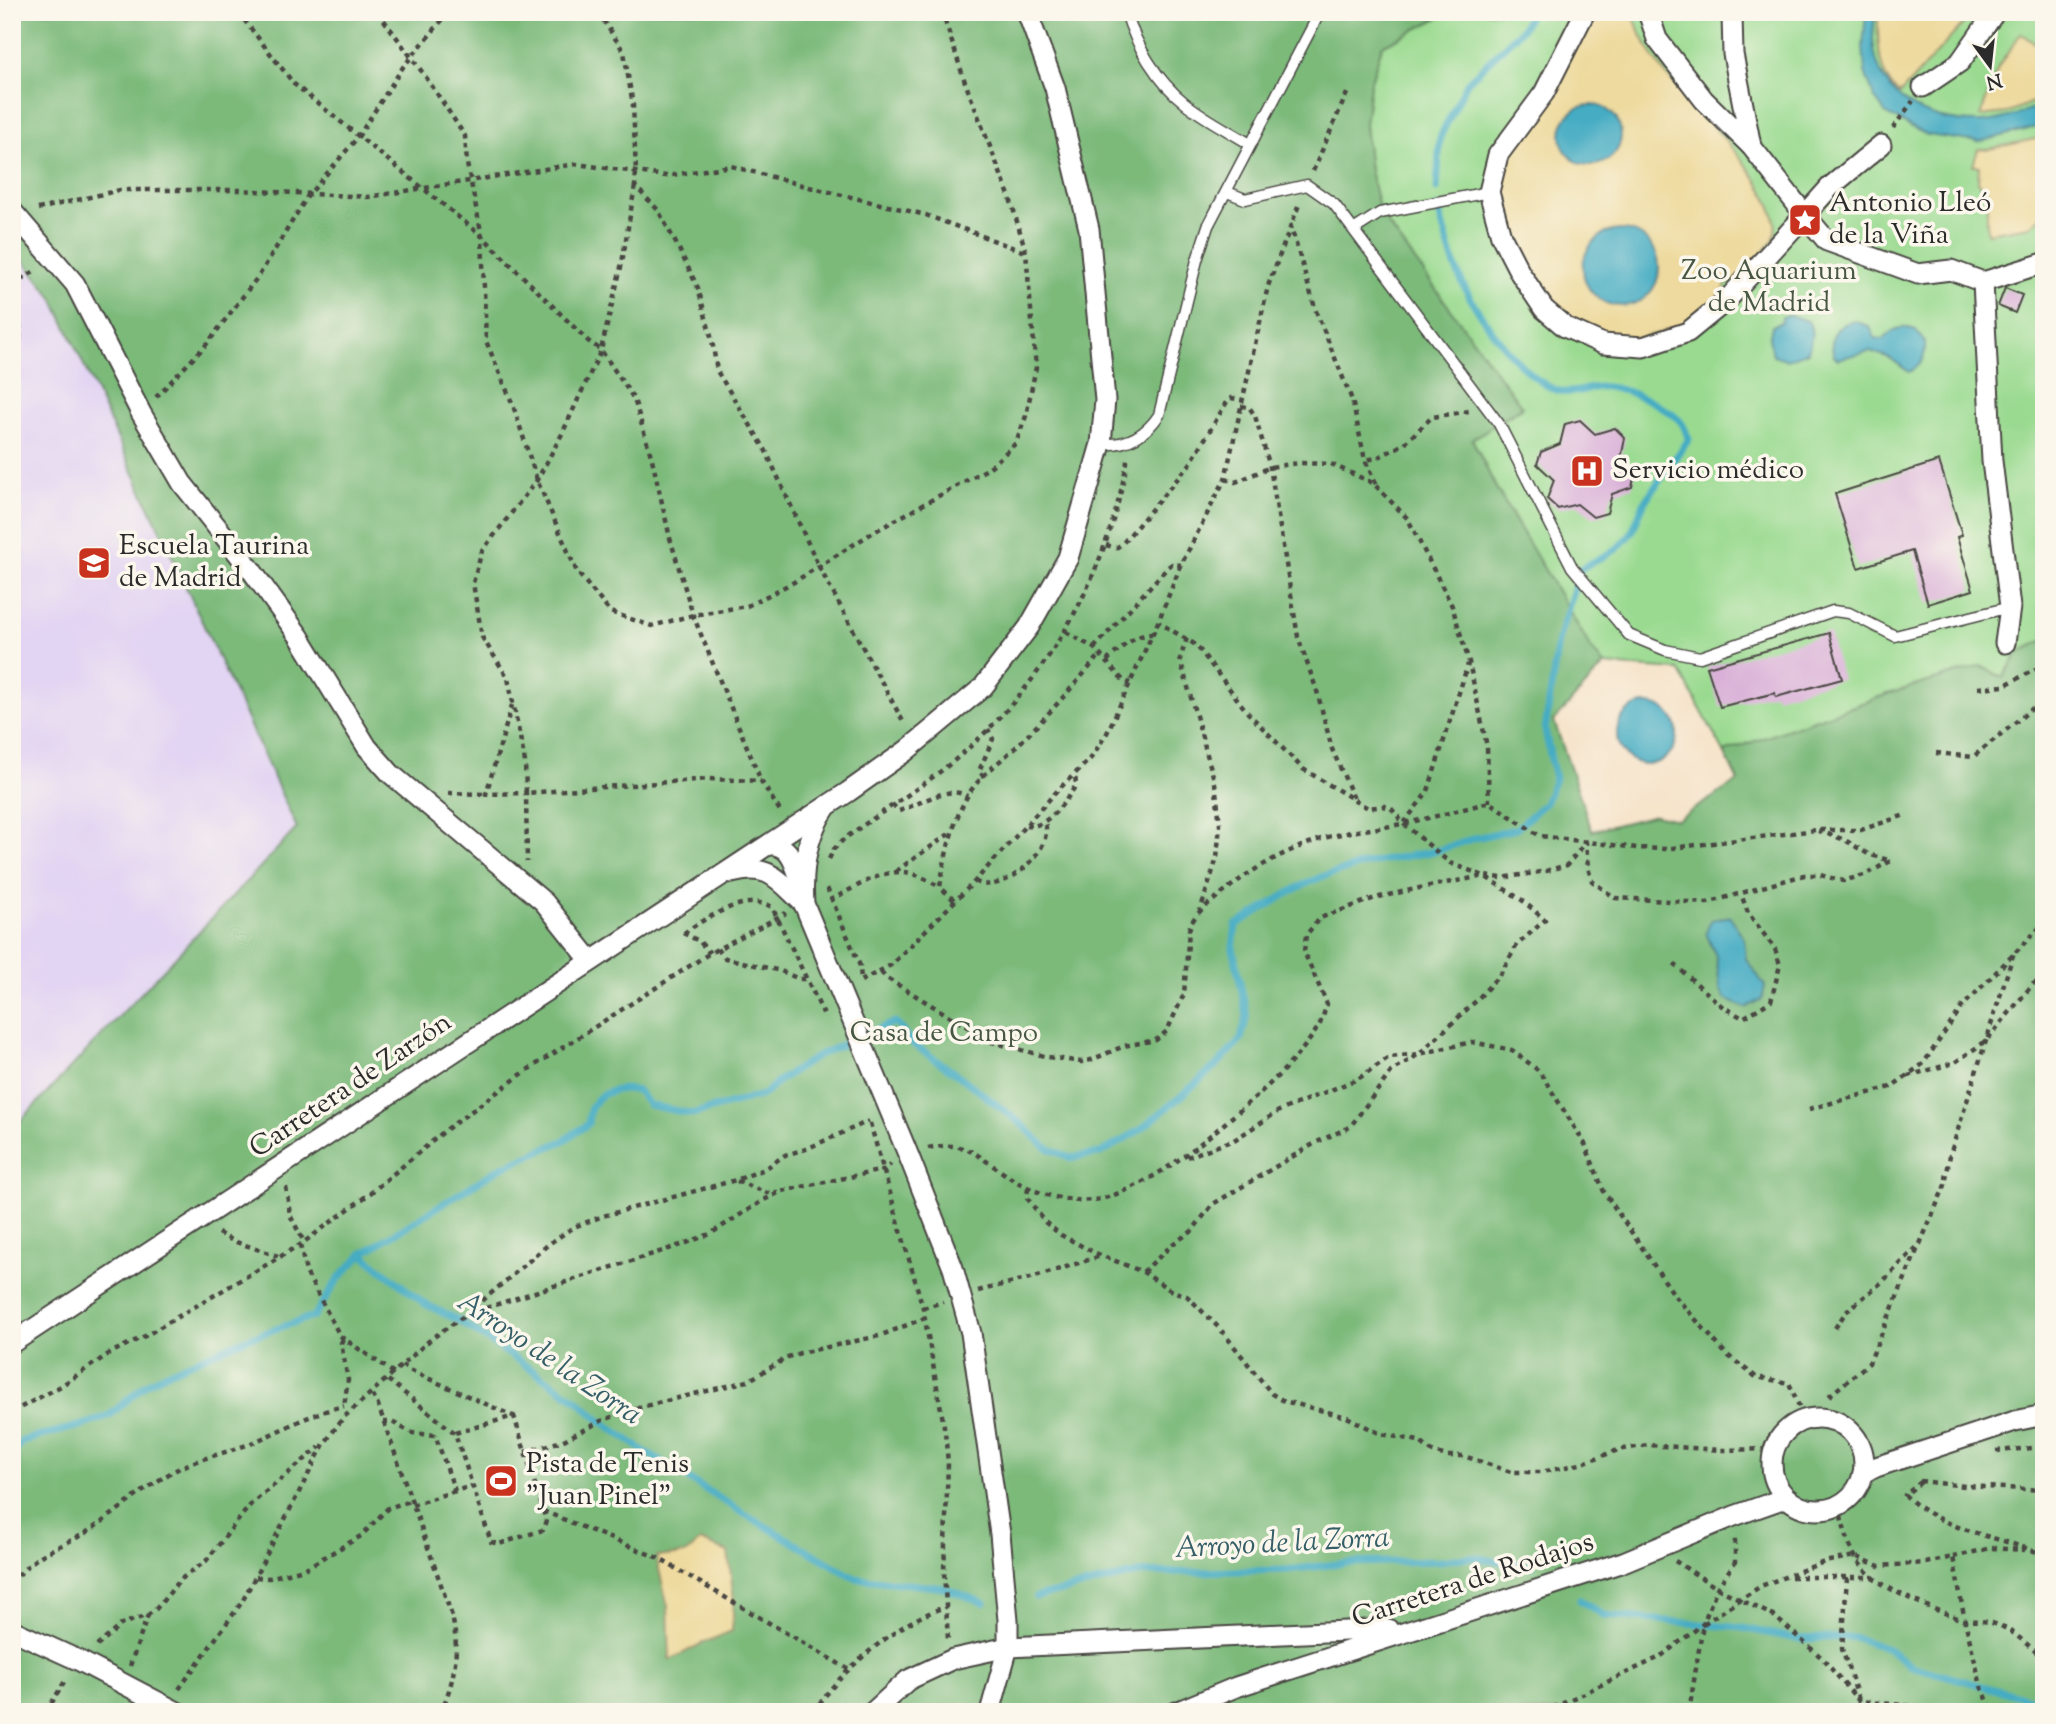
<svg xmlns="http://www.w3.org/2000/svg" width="2056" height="1724" font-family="'Sorts Mill Goudy',serif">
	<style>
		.built { fill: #e2d4f3 }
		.green { fill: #9ada90; stroke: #62825e; stroke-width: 2 }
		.forest { fill: #7bba7a; stroke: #537252; stroke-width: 2 }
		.sand { fill: #eeda9e; stroke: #8c8264; stroke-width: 2 }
		.water { fill: #44acc3; stroke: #386c77; stroke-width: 2 }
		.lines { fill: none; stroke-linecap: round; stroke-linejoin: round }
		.stream { stroke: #44acc3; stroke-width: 7 }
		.building { fill: #d9b0d8 }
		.lane-casing { stroke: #494743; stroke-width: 13 }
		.street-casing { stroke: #494743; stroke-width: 23 }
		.path { stroke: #494743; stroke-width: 4.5; stroke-dasharray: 5 5; stroke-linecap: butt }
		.lane { stroke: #fff; stroke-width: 10 }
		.street { stroke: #fff; stroke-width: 19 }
		.labels { text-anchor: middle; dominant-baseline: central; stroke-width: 7; stroke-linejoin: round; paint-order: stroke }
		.poi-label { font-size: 28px; fill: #2b2b2b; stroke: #fbf7ec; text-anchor: start }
		.park-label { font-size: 28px; fill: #475744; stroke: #fbf7ec }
		.street-label { font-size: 28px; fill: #2b2b2b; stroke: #fbf7ec }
		.water-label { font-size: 30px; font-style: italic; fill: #355f68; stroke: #fbf7ec }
	</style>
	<rect width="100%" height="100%" fill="#fbf7ec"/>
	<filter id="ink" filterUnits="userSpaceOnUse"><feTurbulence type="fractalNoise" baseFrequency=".0143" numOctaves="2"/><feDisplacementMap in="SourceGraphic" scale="14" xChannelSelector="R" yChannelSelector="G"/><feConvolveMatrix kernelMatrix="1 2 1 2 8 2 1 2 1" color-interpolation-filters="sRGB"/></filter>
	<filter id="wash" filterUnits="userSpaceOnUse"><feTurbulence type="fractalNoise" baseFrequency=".00686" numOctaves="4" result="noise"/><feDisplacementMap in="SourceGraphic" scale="28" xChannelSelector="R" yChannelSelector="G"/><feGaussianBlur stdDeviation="1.57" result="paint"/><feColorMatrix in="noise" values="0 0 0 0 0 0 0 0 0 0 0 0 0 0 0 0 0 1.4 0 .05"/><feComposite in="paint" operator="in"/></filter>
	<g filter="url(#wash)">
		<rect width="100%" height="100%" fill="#f6e4cb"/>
		<polygon class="built" points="12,246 53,298 297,828 12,1130"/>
		<polygon class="green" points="1450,12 2044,12 2044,640 2018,653 2003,678 1991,671 1888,694 1724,752 1679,670 1604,665 1591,648 1496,488 1472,439 1522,408 1380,213 1370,171 1365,125 1370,84 1382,46"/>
		<polygon class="forest" points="12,12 1450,12 1382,46 1370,84 1365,125 1370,171 1380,213 1522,407 1472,439 1496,488 1591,648 1604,665 1554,721 1592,831 1655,815 1677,820 1738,781 1724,752 1888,694 1981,666 2003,678 2018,653 2044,640 2044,1712 12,1712 12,1130 297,828 53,298 12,246"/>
		<g class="sand">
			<path d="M 1593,12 L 1632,12 C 1639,33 1651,56 1665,73 C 1692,108 1789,193 1774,238 C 1772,245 1762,253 1757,259 C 1747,270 1739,279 1725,285 L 1725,290 L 1688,322 L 1660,333 L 1633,339 L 1600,334 L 1580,327 L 1541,295 L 1520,254 L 1506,213 L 1502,181 L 1514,149 Z"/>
			<path d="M 1878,12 L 1951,12 L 1971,15 L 1900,94 C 1876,76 1878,40 1878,12 Z"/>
			<polygon points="2021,33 2044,51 2044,97 2007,113 1980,116 1999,66"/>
			<polygon points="2044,137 2044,213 2030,226 1987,233 1987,192 1978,182 1979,166 1973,166 1978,149 1989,149"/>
			<polygon points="700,1541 728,1552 734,1601 732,1631 701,1644 670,1660 668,1607 656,1557 685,1554"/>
		</g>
		<g class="water">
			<path d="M 1866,12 L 1875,12 C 1875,21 1873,31 1873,39 C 1876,99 1927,123 1981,122 C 2003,121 2024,112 2044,105 L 2044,125 L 1979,142 L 1927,135 L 1886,114 L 1874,97 L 1865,72 L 1863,47 Z"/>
			<circle cx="1591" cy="135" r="30"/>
			<circle cx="1621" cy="268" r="38"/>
			<path d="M 1789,315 L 1808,321 C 1814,331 1811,341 1808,352 L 1788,360 L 1773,355 L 1769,339 L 1772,326 L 1782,322 L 1782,317 Z"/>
			<path d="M 1856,321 L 1870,327 L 1875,338 L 1883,339 C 1894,328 1901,325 1916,330 L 1925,343 C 1926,357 1921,365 1909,372 L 1890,358 L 1870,351 L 1838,359 L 1834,356 C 1828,336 1835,324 1856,321 Z"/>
			<circle cx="1647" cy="734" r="30"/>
			<polygon points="1730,916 1744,939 1746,959 1765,986 1762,999 1746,1008 1725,999 1720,988 1716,956 1706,933 1711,920"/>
		</g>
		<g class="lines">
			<g class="stream">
				<polyline points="1437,189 1440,137 1467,83 1522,29 1531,12"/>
				<polyline points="362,1254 425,1304 458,1320 577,1400 601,1421 647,1453 743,1513 855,1578 945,1588 984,1603"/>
				<path d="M 12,1455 L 22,1441 L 87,1424 L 110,1415 L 146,1384 L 173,1370 L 246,1339 L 314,1316 L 339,1278 L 362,1254 L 500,1168 L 563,1141 L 588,1124 C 589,1119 589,1111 592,1106 C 601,1090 622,1087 638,1091 L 649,1105 L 692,1114 L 763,1095 L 780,1080 L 821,1054 L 895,1022 L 913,1044 L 962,1078 L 1019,1122 L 1046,1147 L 1070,1158 L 1101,1153 L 1140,1130 L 1179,1098 L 1219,1063 L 1241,1039 L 1247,1016 L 1233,948 L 1236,925 L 1297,888 L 1321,877 L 1369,863 L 1436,851 L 1475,838 L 1516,829 L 1545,803 L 1555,779 L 1545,730 L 1558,641 L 1580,569 L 1617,549 L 1632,532 L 1645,501 L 1689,439 C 1686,433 1684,424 1679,420 C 1664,405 1628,389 1607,387 C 1593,385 1578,394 1564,392 C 1528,387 1477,315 1463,284 C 1451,260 1445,234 1438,208"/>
				<polyline points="1036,1597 1139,1573 1287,1570 1346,1563 1440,1561 1469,1557 1532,1566"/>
				<polyline points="1580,1600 1603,1615 1742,1628 1797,1639 1854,1637 1888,1649 1911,1666 2044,1703"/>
			</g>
		</g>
		<g id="blocks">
			<g class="building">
				<polygon points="2005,288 2022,295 2015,313 1998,306"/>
				<polygon points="1580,420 1595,434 1615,428 1625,438 1621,459 1635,473 1632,487 1612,494 1607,513 1593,517 1577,504 1558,509 1547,499 1554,480 1537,464 1541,452 1560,444 1565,424"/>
				<polygon points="1939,461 1962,535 1957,537 1973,590 1928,604 1912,551 1858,568 1835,494"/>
				<polygon points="1829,633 1842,679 1776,697 1775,693 1720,707 1707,667"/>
			</g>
		</g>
	</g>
	<g filter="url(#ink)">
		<use href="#blocks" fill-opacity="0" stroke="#494743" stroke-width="2"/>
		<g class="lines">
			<defs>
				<g id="lane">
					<path d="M 1126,12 C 1136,46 1157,81 1185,103 C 1205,119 1229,131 1250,144"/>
					<polyline points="1227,192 1245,199 1307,185 1334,204 1499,424 1572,567 1629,635 1665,650 1700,657 1833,611 1849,613 1895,636 2010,607"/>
					<polyline points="1355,229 1380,213 1489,192"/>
					<path d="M 1101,444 C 1126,446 1145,436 1159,415 L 1197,260 L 1208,226 L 1320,12"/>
				</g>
				<g id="street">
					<polyline points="1585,12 1544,93 1498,155 1489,192 1501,236 1520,273 1544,309 1565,327 1603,344 1643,347 1688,332 1726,301 1805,215 1751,146 1704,100 1657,39 1648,12"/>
					<polyline points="1734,12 1732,15 1733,54 1751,146"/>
					<polyline points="1923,87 1960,62 1995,12"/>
					<polyline points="1881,145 1830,187 1805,215 1827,241 1918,274 1951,270 1983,282 1992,461 2010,607 2005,643"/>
					<polyline points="12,211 75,284 141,413 182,483 252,571 299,636 367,747 391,774 544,902 591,961"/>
					<polyline points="1983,282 2044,263"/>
					<path d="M 825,809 C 806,836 802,872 804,904 L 908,1154 L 953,1268 L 971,1333 L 1000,1534 L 1008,1620 L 1008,1647 L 990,1712"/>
					<path d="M 770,845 C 791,844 795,866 801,882"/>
					<path d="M 732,873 C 769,862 779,881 804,904"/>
					<polyline points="12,1343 848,792 906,751 983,687 1029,627 1068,558 1101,444 1105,400 1089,229 1055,88 1027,12"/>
					<circle cx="1818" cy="1464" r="46"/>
					<polyline points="1863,1473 1876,1467 2015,1421 2044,1415"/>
					<polyline points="12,1630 80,1661 177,1712"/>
					<polyline points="873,1712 908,1680 953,1659 1008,1647 1388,1629"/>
					<polyline points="1176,1712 1236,1687 1623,1562 1734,1516 1785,1498"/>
				</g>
			</defs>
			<use href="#lane" class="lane-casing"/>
			<use href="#street" class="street-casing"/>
			<g class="path">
				<polyline points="238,12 294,84 482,236 588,341 601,350 634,399 652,459 670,538 693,615 761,781 782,814"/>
				<polyline points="378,12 428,80 465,136 467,164 482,236 486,341 513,405 537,480 577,572 610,612 652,626 693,615 747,606 794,582 872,533 989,468 1016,443 1026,416 1036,367 1026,252 1010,198 965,82 942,12"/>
				<polyline points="598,12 624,52 633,105 636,172 635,186 658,210 678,247 698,288 712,340 717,371 765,449 819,567 905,725"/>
				<polyline points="1893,128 1913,101"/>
				<polyline points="1313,171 1348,91"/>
				<polyline points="635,186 622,263 601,350 562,434 537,480 482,551 473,583 482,637 508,678 525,762 526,793 709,779 761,781"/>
				<polyline points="38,209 120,190 239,190 368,197 576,164 666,176 731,166 813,188 926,215 1025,252"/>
				<polyline points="1290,224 1316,311 1352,400 1365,460"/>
				<path d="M 12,285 C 23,320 23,346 12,382"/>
				<polyline points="12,285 35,271"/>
				<polyline points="156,397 206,345 260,274 307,197 358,137 403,67 449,12"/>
				<polyline points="1241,406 1249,407 1255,416 1270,467 1298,637 1317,691 1332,749 1354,799"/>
				<polyline points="1225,479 1235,482 1241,480 1270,467 1299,463 1331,464 1373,483 1408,519 1452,606 1469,662 1487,747 1489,802"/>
				<polyline points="1376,484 1365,460 1377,458 1404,444 1432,417 1469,411"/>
				<polyline points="1106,545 1116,548 1122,544 1190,464 1228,400 1232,398 1242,400"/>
				<polyline points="1066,632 1094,648 1123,680 1130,683"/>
				<polyline points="1187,638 1180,659 1215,783 1220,824 1217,858 1200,911"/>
				<polyline points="1094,648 1168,567 1172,564 1181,565"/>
				<path d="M 1107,661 C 1118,650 1135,634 1152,634"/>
				<polyline points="1978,688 2003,686 2044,665"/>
				<polyline points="512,705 486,794 526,793 527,862"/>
				<polyline points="1936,753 1973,757 2044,699"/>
				<polyline points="984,777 979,771 993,739 988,729"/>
				<polyline points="448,793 486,794"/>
				<path d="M 892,804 L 899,811 C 919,805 948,784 967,796"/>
				<polyline points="1404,823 1428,791 1468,664"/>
				<path d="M 1026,826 C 1047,829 1066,801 1076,785 L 1075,774"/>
				<path d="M 829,859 L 834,849 L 844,839 C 881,812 921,788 956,759 C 1049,681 1108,574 1128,456"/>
				<polyline points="896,871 952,832"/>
				<path d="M 975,881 C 999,898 1058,851 1044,820"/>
				<polyline points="827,888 860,966 861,981"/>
				<path d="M 830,900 C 852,890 879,870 904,872 C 916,873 929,881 940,887"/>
				<path d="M 954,900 L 940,887 C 945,856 952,823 968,795 C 981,774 1004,759 1021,742 C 1049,714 1075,684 1101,654"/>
				<polyline points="683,933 699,941 710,953"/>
				<path d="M 684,933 C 704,919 746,892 772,907 L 824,1015"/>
				<polyline points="717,949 725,958 781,971 799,979 807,979"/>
				<polyline points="1674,964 1723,1007 1743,1018 1771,1001 1780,965 1775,949 1748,913 1741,894"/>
				<path d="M 881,972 L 885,977 L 992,1042 L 1048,1057 L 1081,1062 L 1091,1060 L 1124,1046 L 1156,1040 L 1167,1031 L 1184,994 L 1189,930 C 1193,914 1207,905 1220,895 C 1251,869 1289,848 1328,837 C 1353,830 1380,829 1406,823 C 1434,817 1461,810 1489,802 L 1540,836 L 1637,848 L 1665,849 L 1816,830 L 1861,830 L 1905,815"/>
				<polyline points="861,981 891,965 975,881 1058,790 1091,758 1107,733 1158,622 1181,565 1225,479 1268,286 1300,202"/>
				<polyline points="1908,1076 1954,1063 1986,1041 2033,984 2044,979"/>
				<polyline points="1809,1109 1891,1087 1923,1064 1962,1007 2044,923"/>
				<polyline points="870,1123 923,1308 945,1432 948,1463 944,1571 948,1640"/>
				<path d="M 928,1148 C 966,1140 976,1155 1005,1174 C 1020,1185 1040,1194 1059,1198 C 1076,1201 1095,1202 1111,1196 C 1157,1180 1196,1148 1232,1117 C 1264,1090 1294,1064 1317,1029 C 1322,1022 1324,1012 1327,1004 L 1304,952 L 1306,935 L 1320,918 L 1375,898 L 1424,887 L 1484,876 L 1502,878 L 1546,871 L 1567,865 L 1586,842 L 1588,868 L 1592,881 L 1615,898 L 1707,903 L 1804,875 L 1820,875 L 1843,881 L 1864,875 L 1891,861 L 1868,854 L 1845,840 L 1816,830"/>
				<polyline points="1187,1157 1234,1140 1279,1111 1358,1079 1389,1057 1419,1054 1472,1042 1512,1050 1539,1071 1585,1144 1604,1192 1675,1296 1726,1354 1756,1377 1789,1383 1805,1420"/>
				<polyline points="737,1181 767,1193 778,1192"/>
				<polyline points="286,1187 290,1215 304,1242"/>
				<polyline points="1028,1188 1027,1198 1046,1223 1061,1235 1093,1252 1143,1272 1170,1290 1187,1296 1221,1330 1272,1394 1284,1401 1347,1417 1381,1434 1419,1441 1433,1452 1447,1456 1464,1456 1511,1472 1542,1472 1580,1464 1618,1450 1648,1445 1721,1450 1775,1449"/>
				<polyline points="218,1233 233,1241 278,1256"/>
				<polyline points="300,1245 306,1272 340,1336 394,1373"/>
				<polyline points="1143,1272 1174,1243 1191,1232 1213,1204 1317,1142 1350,1127 1391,1072 1419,1054 1476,1001 1501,973 1517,945 1545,920 1522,900 1484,876 1450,863 1404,824 1391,808 1384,806 1368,808 1303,769 1248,713 1196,645 1158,622"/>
				<polyline points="978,1291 1038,1276 1101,1256"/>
				<polyline points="923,1308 943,1302"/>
				<polyline points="467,1314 684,1244 710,1234 762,1201 782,1191 883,1170 891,1164"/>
				<polyline points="1835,1328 1846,1312 1882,1282 1920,1244 1945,1185 1950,1155 2014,952"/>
				<polyline points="343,1339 341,1343 348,1380 344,1406"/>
				<polyline points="402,1365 409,1370 513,1416"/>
				<polyline points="388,1380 455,1433 491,1542 499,1544 543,1530 546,1520 514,1416 455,1433"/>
				<path d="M 372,1395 L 377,1402 L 452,1616 C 460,1652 455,1678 441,1712"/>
				<polyline points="1829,1396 1869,1363 1918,1248"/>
				<polyline points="12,1412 61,1386 110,1353 145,1336 300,1245 373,1191 447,1129 526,1071 710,953 786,913"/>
				<polyline points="383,1422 392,1422 412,1433 435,1435 455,1491 472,1486"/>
				<polyline points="1996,1451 2044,1447"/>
				<polyline points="525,1452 562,1441 601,1421 637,1408 748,1381 788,1357 800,1353 879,1336 925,1318"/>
				<polyline points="1920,1481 1965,1486 2044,1490"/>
				<path d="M 1921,1482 L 1905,1495 C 1943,1532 1997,1535 2044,1555"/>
				<polyline points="412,1505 455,1491"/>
				<path d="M 1838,1506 C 1843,1522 1847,1543 1856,1558 C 1873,1589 1933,1608 1965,1621 L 1981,1686 L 1993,1712"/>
				<polyline points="543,1511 656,1557 848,1669"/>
				<polyline points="1953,1557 1991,1548 2025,1550"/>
				<polyline points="1675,1561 1717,1588 1774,1616 1822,1658 1859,1701 1913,1706 1920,1712"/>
				<polyline points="256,1577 269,1578 304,1569 361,1536 388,1508 410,1501"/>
				<polyline points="1791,1577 1873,1577"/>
				<polyline points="1847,1577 1842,1649 1863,1712"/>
				<path d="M 12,1584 C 36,1550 58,1550 90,1530 C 119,1511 144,1488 174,1471 C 198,1458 228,1453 254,1442 C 284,1429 311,1413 344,1406"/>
				<polyline points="97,1646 122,1624 148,1615 156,1609 181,1579 206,1561 251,1504 320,1447"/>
				<polyline points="130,1666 148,1615"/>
				<polyline points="179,1689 242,1602 324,1444 343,1418 431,1339 467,1314 550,1243 574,1227 603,1216 736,1180 765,1169 785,1155 806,1149 869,1121"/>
				<polyline points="46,1712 67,1678"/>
				<path d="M 814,1712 C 838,1672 901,1619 946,1607"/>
				<polyline points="1544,1712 1660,1657 1703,1624 1717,1588 1735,1562 1735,1538"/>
				<path d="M 1689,1712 L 1703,1624 L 1761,1586 L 1824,1562 L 1855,1556 L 1879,1566 L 1926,1563 L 1953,1557 L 1965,1621 C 2003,1618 2017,1636 2044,1659"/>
			</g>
			<use href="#lane" class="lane"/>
			<use href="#street" class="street"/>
		</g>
	</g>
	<defs>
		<symbol id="sight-square" viewBox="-11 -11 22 22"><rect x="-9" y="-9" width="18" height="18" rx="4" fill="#c8321e" stroke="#fbf7ec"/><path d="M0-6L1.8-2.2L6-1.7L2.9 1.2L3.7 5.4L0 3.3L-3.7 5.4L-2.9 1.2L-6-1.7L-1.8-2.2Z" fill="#fff"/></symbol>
		<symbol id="hospital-square" viewBox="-11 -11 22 22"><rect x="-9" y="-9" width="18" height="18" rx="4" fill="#c8321e" stroke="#fbf7ec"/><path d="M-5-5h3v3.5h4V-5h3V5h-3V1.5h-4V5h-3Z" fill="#fff"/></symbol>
		<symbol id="school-square" viewBox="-11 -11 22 22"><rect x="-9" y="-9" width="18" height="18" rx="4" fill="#c8321e" stroke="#fbf7ec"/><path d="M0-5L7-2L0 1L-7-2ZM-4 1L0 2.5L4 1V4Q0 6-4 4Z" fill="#fff"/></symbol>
		<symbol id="stadium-square" viewBox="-11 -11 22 22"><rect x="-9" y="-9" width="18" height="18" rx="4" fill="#c8321e" stroke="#fbf7ec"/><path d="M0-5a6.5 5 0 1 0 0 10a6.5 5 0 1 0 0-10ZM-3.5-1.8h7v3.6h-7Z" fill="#fff"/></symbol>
	</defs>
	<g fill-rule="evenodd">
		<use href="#sight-square" x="1786" y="201" width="38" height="38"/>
		<use href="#hospital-square" x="1568" y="452" width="38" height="38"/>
		<use href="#school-square" x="75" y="544" width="38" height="38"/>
		<use href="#stadium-square" x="482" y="1462" width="38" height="38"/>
	</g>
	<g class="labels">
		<g class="poi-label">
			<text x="1829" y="204">Antonio Lleó<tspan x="1829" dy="32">de la Viña</tspan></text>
			<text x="1612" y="471">Servicio médico</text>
			<text x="119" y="547">Escuela Taurina<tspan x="119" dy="32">de Madrid</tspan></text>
			<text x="526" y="1465">Pista de Tenis<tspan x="526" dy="32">"Juan Pinel"</tspan></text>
		</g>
		<g class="park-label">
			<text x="1769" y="272">Zoo Aquarium<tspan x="1769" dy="32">de Madrid</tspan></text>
			<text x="944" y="1034">Casa de Campo</text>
		</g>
		<g class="street-label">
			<text transform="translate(351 1086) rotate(-34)">Carretera de Zarzón</text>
			<text transform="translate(1473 1581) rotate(-18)">Carretera de Rodajos</text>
		</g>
		<g class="water-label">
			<text transform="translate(549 1359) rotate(34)">Arroyo de la Zorra</text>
			<text transform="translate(1282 1544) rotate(-3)">Arroyo de la Zorra</text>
		</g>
	</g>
	<rect width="2056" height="1724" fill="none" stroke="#fbf7ec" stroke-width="42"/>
	<g transform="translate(1990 66) rotate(165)" stroke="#fbf7ec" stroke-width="5" paint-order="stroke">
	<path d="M0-5L12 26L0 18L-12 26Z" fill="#2b2b2b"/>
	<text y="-10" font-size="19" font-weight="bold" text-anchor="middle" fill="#2b2b2b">N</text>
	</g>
</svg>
